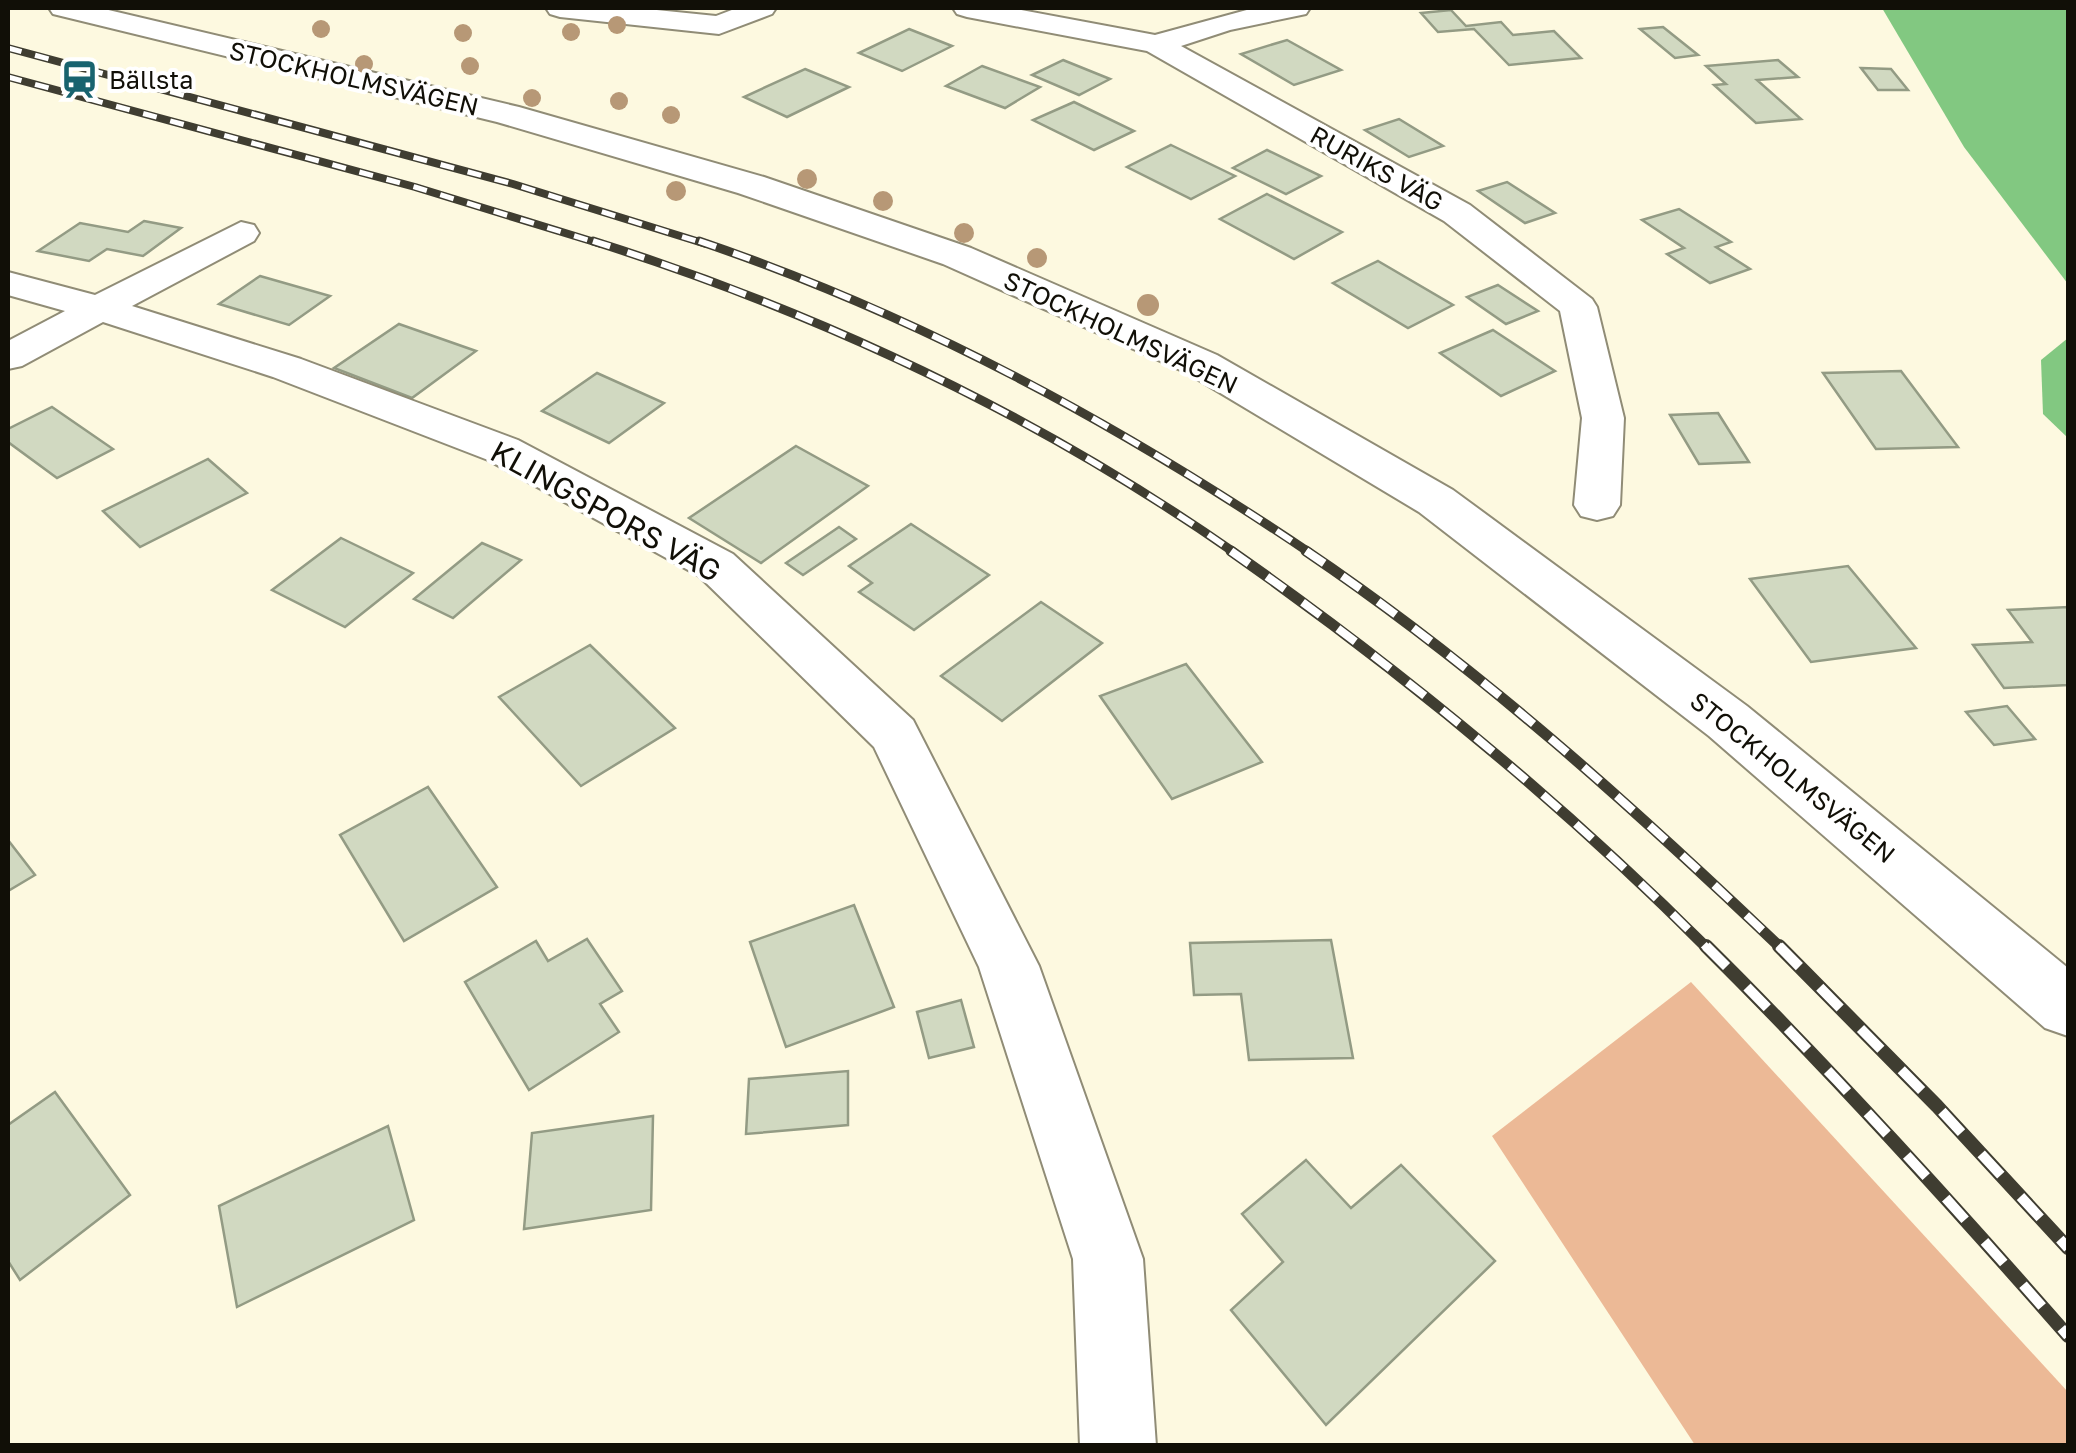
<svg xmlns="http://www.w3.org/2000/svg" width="2076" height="1453" font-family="'Golos Text',sans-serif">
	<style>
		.green { fill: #ecb996 }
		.water { fill: #82c881 }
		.building { fill: #d1d9c1; stroke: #939b84; stroke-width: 2.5 }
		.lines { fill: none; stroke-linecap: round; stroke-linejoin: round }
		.minor-casing { stroke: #908c76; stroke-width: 4 }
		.secondary-casing { stroke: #908c76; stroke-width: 4 }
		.minor { fill: #fff; fill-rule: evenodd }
		.secondary { fill: #fff; fill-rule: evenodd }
		.rail-far3-casing { stroke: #3f3d31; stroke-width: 8 }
		.rail-far2-casing { stroke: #3f3d31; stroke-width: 9 }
		.rail-far1-casing { stroke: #3f3d31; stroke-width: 11 }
		.rail-casing { stroke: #3f3d31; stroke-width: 14 }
		.rail-far3 { stroke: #fff; stroke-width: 5; stroke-dasharray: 14; stroke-linecap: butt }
		.rail-far2 { stroke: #fff; stroke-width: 6; stroke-dasharray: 18; stroke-linecap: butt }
		.rail-far1 { stroke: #fff; stroke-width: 8; stroke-dasharray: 22; stroke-linecap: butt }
		.rail { stroke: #fff; stroke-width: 10; stroke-dasharray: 29; stroke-linecap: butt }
		.tree { fill: #b79876 }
		.labels { text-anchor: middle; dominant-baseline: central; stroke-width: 8; stroke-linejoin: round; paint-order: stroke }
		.far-street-label { font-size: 25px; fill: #110f07; stroke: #fff }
		.far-poi-label { font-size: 25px; fill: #110f07; stroke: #fff; text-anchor: start }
		.street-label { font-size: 30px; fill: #110f07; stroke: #fff }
	</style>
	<rect width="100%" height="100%" fill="#fdf9e0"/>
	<polygon class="green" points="1691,982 2068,1392 2068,1445 1695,1445 1492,1136"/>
	<g class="water">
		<polygon points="1882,8 2068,8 2068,284 1964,147"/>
		<polygon points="2068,338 2068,438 2043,414 2041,360"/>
	</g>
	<g class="building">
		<polygon points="1451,10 1466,26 1501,22 1513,35 1554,31 1581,58 1509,65 1474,29 1438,32 1421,13"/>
		<polygon points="1663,27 1698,55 1675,58 1640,29"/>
		<polygon points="909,29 952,46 902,71 859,53"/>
		<polygon points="1287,40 1341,70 1294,85 1241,54"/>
		<polygon points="1063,60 1110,79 1079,95 1032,75"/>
		<polygon points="1778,60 1798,77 1757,80 1801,119 1756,123 1714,85 1726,84 1706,66"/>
		<polygon points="982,66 1040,87 1005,108 946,86"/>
		<polygon points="1861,68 1891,69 1908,90 1878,90"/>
		<polygon points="805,69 849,87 787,117 744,97"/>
		<polygon points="1074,102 1134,131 1094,150 1033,120"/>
		<polygon points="1399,119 1443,146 1409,157 1365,130"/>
		<polygon points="1171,145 1235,176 1191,199 1127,167"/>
		<polygon points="1267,150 1321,176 1286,194 1233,168"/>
		<polygon points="1507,182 1555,213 1525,223 1478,191"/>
		<polygon points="1267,194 1342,232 1294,259 1220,219"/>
		<polygon points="1679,209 1731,242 1716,247 1750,269 1710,283 1667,254 1684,248 1642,220"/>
		<polygon points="144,221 181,228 143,256 107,249 89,261 38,251 80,223 128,232"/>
		<polygon points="1378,261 1453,305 1408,328 1333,283"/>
		<polygon points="260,276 330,296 289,325 219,304"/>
		<polygon points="1498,285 1538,311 1506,324 1467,297"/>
		<polygon points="399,324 476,351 412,398 334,368"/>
		<polygon points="1493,330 1555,371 1501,396 1440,353"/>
		<polygon points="1901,371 1958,447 1876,449 1823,373"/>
		<polygon points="597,373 664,403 609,443 542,411"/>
		<polygon points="52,407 113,449 57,478 8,442 8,429"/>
		<polygon points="1718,413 1749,462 1699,464 1670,415"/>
		<polygon points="796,446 868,486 761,563 689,518"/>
		<polygon points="208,459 247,493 140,547 103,511"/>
		<polygon points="911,524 989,575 914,630 859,592 872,583 849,566"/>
		<polygon points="839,527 856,539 803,575 786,563"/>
		<polygon points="341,538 413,573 345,627 272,590"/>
		<polygon points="482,543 521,560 453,618 414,599"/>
		<polygon points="1848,566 1916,648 1811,662 1750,579"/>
		<polygon points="1041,602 1102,643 1002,721 941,676"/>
		<polygon points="2068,607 2068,685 2004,688 1973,645 2032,642 2008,610"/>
		<polygon points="590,645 675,728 581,786 499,697"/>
		<polygon points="1186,664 1262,762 1172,799 1100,696"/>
		<polygon points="2007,706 2035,739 1994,745 1966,712"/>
		<polygon points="428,787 497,887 404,941 340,835"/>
		<polygon points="8,840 35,875 8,891"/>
		<polygon points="854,905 894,1007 786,1047 750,942"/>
		<polygon points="587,939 622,991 600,1004 619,1032 529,1090 465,982 536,941 548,961"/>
		<polygon points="1331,940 1353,1058 1249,1060 1241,994 1194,995 1190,943"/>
		<polygon points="961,1000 974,1047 929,1058 917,1012"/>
		<polygon points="848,1071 848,1125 746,1134 749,1079"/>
		<polygon points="55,1092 130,1195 20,1280 8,1261 8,1125"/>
		<polygon points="653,1116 651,1210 524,1229 532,1133"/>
		<polygon points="388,1126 414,1220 237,1307 219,1206"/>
		<polygon points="1306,1160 1351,1208 1401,1165 1495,1261 1326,1425 1231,1310 1283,1262 1242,1214"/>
	</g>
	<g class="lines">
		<defs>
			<g id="minor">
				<polygon points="546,8 637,8 716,16 737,8 776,8 772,14 719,34 560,17 550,14"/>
				<polygon points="953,8 1010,8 1155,35 1254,8 1310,8 1306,14 1230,30 1181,46 1470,205 1592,299 1597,307 1624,418 1620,505 1613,516 1597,520 1581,516 1574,505 1582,418 1560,311 1444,221 1147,51 967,17 957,14"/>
				<polygon points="241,222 254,225 259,233 254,241 132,306 301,359 518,440 733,554 913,720 1039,966 1143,1259 1156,1446 1080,1446 1073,1259 979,967 874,747 699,576 488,460 273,377 103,322 22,366 8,369 8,341 65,311 8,295 8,272 95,295"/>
			</g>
			<polygon id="secondary" points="49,8 100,8 519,107 764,177 971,248 1217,355 1453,490 1747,706 2068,968 2068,1036 2045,1028 1709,736 1419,512 1187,373 943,264 738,193 497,122 53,14"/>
		</defs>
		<use href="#minor" class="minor-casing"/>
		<use href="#secondary" class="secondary-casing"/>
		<use href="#minor" class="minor"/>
		<use href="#secondary" class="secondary"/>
		<defs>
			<g id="rail-far3">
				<polyline points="8,48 513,184 706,244"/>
				<polyline points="8,77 415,187 601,244"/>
			</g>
			<g id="rail-far2">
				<path d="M 593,241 C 821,313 1039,416 1235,553"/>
				<path d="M 699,241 C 920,316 1117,423 1310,553"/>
			</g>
			<g id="rail-far1">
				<path d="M 1231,551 C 1401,670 1561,802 1708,949"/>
				<path d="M 1306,551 C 1478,667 1632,806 1782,949"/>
			</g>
			<g id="rail">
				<path d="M 1706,946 C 1832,1071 1951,1202 2068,1336"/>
				<polyline points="1779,946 1937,1106 2068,1248"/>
			</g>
		</defs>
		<use href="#rail-far3" class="rail-far3-casing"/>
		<use href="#rail-far2" class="rail-far2-casing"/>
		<use href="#rail-far1" class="rail-far1-casing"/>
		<use href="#rail" class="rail-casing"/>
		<use href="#rail-far3" class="rail-far3"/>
		<use href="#rail-far2" class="rail-far2"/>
		<use href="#rail-far1" class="rail-far1"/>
		<use href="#rail" class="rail"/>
	</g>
	<g class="tree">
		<circle cx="617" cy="25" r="9"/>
		<circle cx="321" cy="29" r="9"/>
		<circle cx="571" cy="32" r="9"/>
		<circle cx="463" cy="33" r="9"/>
		<circle cx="364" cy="64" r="9"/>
		<circle cx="470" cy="66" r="9"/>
		<circle cx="532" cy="98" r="9"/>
		<circle cx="619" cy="101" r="9"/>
		<circle cx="671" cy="115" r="9"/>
		<circle cx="807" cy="179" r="10"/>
		<circle cx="676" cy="191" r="10"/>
		<circle cx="883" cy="201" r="10"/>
		<circle cx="964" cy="233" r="10"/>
		<circle cx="1037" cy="258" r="10"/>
		<circle cx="1148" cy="305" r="11"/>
	</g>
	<defs>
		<symbol id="station-bare" viewBox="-9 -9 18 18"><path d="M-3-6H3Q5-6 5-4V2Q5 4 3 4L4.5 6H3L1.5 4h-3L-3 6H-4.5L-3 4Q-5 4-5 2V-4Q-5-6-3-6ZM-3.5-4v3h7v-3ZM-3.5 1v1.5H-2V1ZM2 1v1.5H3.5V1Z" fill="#18636f" stroke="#fff" stroke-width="2.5" paint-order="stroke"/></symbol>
	</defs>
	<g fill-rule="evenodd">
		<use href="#station-bare" x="52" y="52" width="55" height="55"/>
	</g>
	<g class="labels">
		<g class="far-street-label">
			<text transform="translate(354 78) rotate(13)">STOCKHOLMSVÄGEN</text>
			<text transform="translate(1377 168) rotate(29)">RURIKS VÄG</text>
			<text transform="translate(1121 332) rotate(25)">STOCKHOLMSVÄGEN</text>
			<text transform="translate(1793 777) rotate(39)">STOCKHOLMSVÄGEN</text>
		</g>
		<g class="far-poi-label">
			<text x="109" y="79">Bällsta</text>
		</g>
		<g class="street-label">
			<text transform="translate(606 511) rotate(29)">KLINGSPORS VÄG</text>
		</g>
	</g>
	<rect width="2076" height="1453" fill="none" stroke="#110f07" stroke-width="20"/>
</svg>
